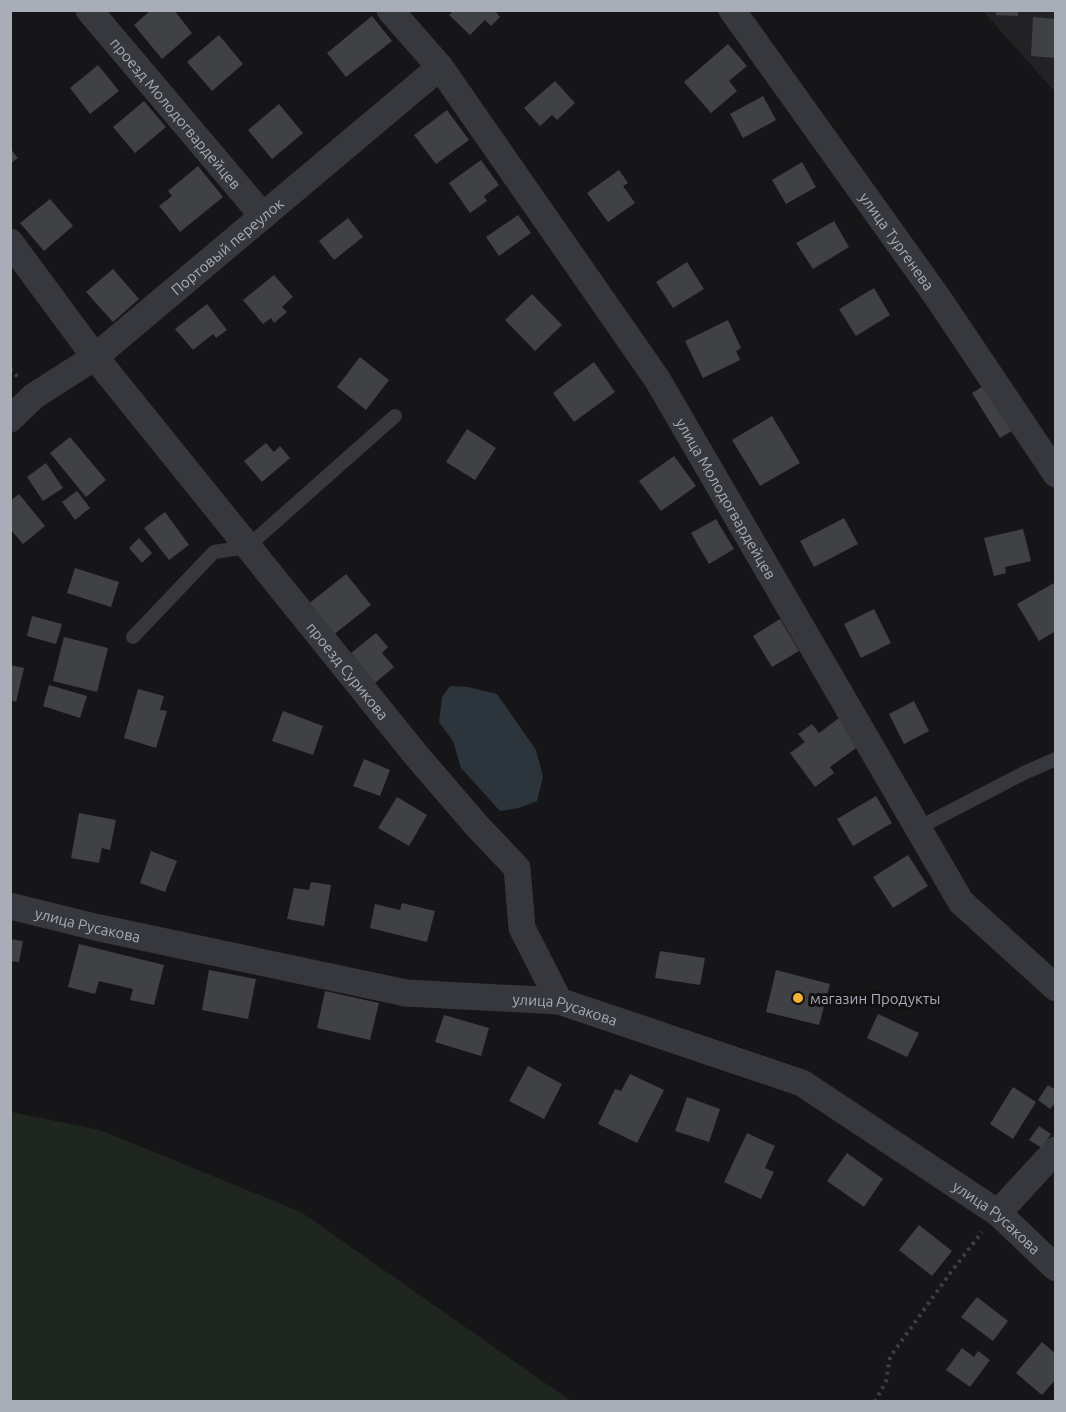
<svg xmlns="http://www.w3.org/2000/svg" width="1066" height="1412" font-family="Ubuntu,sans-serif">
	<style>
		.built { fill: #222225 }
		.green { fill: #1e261f }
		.water { fill: #2c353c }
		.building { fill: #404145 }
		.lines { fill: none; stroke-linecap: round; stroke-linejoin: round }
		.path { stroke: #3d3f44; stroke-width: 4; stroke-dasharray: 3 4.5; stroke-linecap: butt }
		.service { stroke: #37383d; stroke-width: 14 }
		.minor { stroke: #37383d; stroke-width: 27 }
		.poi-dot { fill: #f2b134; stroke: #111113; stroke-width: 2 }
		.labels { text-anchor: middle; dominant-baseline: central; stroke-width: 6; stroke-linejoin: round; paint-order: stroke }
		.street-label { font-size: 15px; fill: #a8adb8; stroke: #111113 }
		.poi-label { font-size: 15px; fill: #a8adb8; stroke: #111113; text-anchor: start }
	</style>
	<rect width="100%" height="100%" fill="#161618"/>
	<polygon class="built" points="983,11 1055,11 1055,92"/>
	<polygon class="green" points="11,1112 100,1130 301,1212 571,1401 11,1401"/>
	<polygon class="water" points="450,686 468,687 497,694 536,750 543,777 537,801 519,808 500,811 461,768 453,741 439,722 442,697"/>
	<g class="building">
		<polygon points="151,10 174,10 192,33 162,59 134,25"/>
		<polygon points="454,10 497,10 496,12 500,17 491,26 485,20 470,35 449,15"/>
		<polygon points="996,10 1018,10 1018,16 996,15"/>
		<polygon points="372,16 392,41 346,77 327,53"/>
		<polygon points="1033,17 1056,19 1056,58 1031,56"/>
		<polygon points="219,35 243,64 212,91 187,62"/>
		<polygon points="728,44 747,66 729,81 737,91 711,113 684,82"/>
		<polygon points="98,65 119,91 90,114 70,88"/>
		<polygon points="555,81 575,103 557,120 552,115 540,126 524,108"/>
		<polygon points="763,96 776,120 743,138 730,114"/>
		<polygon points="144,101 166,127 135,153 113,127"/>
		<polygon points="279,104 303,133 272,159 248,130"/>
		<polygon points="447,110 469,140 436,164 414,135"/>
		<polygon points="10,148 18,158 10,164"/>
		<polygon points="481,160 499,185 484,196 487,201 470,213 449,183"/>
		<polygon points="802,162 816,187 786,204 772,180"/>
		<polygon points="198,166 223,197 180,232 159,206 172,196 168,191"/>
		<polygon points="619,170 628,183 623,186 635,203 608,222 587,193"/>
		<polygon points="50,199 73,226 44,251 20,223"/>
		<polygon points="518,215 531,233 499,256 486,237"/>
		<polygon points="348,218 363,237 334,260 319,241"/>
		<polygon points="834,221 849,247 813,269 796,243"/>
		<polygon points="687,262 704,289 673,308 656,282"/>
		<polygon points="113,269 139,299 113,322 86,292"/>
		<polygon points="274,275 293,297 282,307 287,312 274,323 271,318 263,324 243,300"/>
		<polygon points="874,288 890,315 856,336 839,309"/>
		<polygon points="532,294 562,325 535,351 505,320"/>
		<polygon points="207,304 227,330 216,338 213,334 193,350 175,329"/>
		<polygon points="728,320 741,348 736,351 740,360 703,378 685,341"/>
		<polygon points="360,357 389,380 366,410 337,387"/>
		<polygon points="594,362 615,392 574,422 553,393"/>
		<polygon points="990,382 1018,427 1000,438 972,393"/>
		<polygon points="772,416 800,463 760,486 732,440"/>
		<polygon points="467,429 496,448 475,480 446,462"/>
		<polygon points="70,437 106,480 86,497 50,453"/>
		<polygon points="266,443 274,452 280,446 290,458 262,482 244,461"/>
		<polygon points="674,456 696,486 661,511 639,481"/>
		<polygon points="46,463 63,488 43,501 27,477"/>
		<polygon points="77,491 90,508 75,520 62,502"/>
		<polygon points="19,494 45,526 23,544 10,529 10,501"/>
		<polygon points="165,512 189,545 169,560 144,528"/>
		<polygon points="844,518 858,544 814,567 800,541"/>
		<polygon points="716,519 734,549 709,564 691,533"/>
		<polygon points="1023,529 1031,561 1005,567 1006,573 994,576 984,538"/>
		<polygon points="139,538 152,553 142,563 129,548"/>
		<polygon points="75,568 119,582 111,607 67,593"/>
		<polygon points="346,574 371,605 332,636 307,605"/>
		<polygon points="1054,583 1056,585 1056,631 1039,641 1017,604"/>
		<polygon points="874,609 891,643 861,658 844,624"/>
		<polygon points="32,616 62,624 56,644 27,636"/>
		<polygon points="780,619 799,651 772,667 753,636"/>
		<polygon points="376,633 388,647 382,653 394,667 375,683 351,653"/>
		<polygon points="64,637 108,648 97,692 53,681"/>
		<polygon points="10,665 24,668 16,702 10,700"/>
		<polygon points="49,685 87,696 80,718 43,706"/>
		<polygon points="138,689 164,696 160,710 167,711 156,748 124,738"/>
		<polygon points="914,701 929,731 904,744 889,714"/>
		<polygon points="283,711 323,726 313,755 272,741"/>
		<polygon points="839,718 859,746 830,767 834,773 815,787 790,753 805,742 798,734 812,724 819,733"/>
		<polygon points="364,759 390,770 380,796 353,786"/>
		<polygon points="876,796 892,823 853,846 837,819"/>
		<polygon points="397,797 427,815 409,846 378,828"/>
		<polygon points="79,813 116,820 110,850 102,848 99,863 71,858"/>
		<polygon points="151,851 177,861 165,892 140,883"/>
		<polygon points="908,855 928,886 893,908 873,877"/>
		<polygon points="311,882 331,885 324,926 287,919 294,888 309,890"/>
		<polygon points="402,903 435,911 427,942 370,928 375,904 400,910"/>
		<polygon points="10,939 23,941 19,962 10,961"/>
		<polygon points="79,944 164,965 154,1005 130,1000 133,989 99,981 95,994 68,987"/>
		<polygon points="660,951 705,958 700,985 655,978"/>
		<polygon points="209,970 256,979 248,1019 202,1010"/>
		<polygon points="776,970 830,984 819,1025 766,1012"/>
		<polygon points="325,991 379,1003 370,1040 317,1028"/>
		<polygon points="878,1014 919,1033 907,1057 867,1038"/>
		<polygon points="444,1015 489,1028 481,1056 435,1042"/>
		<polygon points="528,1066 562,1084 544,1119 509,1101"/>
		<polygon points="630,1074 664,1090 637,1143 598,1124 615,1089 621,1091"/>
		<polygon points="1048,1085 1056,1090 1056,1102 1050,1109 1038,1100"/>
		<polygon points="1013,1087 1036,1102 1013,1139 990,1124"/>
		<polygon points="687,1097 720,1109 709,1142 675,1131"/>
		<polygon points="1039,1126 1051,1134 1042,1148 1029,1140"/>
		<polygon points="747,1133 775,1146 765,1168 774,1172 761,1199 724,1182"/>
		<polygon points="847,1153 883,1179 864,1207 827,1181"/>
		<polygon points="919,1225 952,1251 932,1276 899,1250"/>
		<polygon points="977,1297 1008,1321 993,1341 961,1317"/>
		<polygon points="1042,1342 1056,1354 1056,1379 1042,1395 1016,1373"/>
		<polygon points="962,1348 974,1357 978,1351 990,1360 970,1387 946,1370"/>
	</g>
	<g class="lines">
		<g class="path">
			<polyline points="10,369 18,377"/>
			<polyline points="875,1402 886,1381 890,1357 951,1272 982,1232"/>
		</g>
		<g class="service">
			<polyline points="133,637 214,552 247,547 395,416"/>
			<polyline points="918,828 1026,772 1056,759"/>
		</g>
		<g class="minor">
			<path id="s1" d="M 89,10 L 263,216"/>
			<path id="s2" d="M 390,10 L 440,67 L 657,379 L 961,902 L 1056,988"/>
			<path id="s3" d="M 732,10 L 938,298 L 1056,474"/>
			<path id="s4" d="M 10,242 L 95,357 L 416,755 L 477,826 L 517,868 L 522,928 L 559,1001"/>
			<path id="s5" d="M 10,419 L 34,396 L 95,357 L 440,67"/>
			<path id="s6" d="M 10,906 L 95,927 L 406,993 L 559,1001 L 802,1083 L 998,1213 L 1056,1268"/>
			<polyline points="998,1213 1056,1150"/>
		</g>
	</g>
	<circle class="poi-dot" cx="798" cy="998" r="6"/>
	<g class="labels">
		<g class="street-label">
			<text stroke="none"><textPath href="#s1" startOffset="135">проезд Молодогвардейцев</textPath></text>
			<text stroke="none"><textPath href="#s3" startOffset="284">улица Тургенева</textPath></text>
			<text stroke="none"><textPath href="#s5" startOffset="278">Портовый переулок</textPath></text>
			<text stroke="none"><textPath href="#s2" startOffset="594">улица Молодогвардейцев</textPath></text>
			<text stroke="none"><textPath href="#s4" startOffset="546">проезд Сурикова</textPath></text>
			<text stroke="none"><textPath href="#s6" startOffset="80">улица Русакова</textPath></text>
			<text stroke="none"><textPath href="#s6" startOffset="566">улица Русакова</textPath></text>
			<text stroke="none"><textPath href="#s6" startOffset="1052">улица Русакова</textPath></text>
		</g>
		<g class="poi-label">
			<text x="810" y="998">магазин Продукты</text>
		</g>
	</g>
	<rect width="1066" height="1412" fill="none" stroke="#a8adb8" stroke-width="24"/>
</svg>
